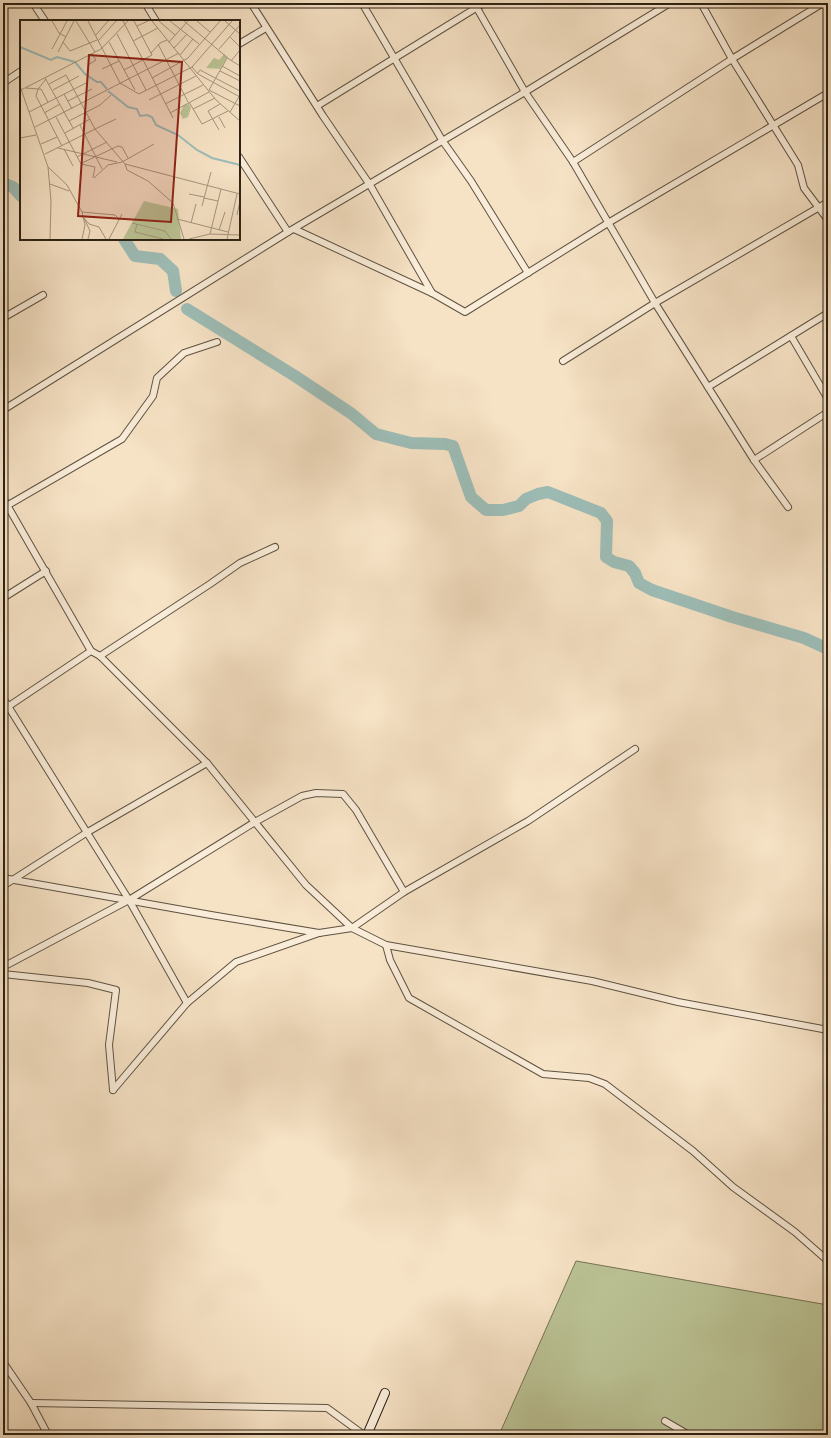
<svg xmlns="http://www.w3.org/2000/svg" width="831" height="1438" font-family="'Gentium Book Plus',serif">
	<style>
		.green { fill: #bbc395; stroke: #747254 }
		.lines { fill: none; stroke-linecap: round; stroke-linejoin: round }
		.river { stroke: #9dbdb7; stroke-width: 12 }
		.street-casing { stroke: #5e5240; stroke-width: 8 }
		.secondary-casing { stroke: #2c2214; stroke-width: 10 }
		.street { stroke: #f9ecd9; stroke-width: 6 }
		.secondary { stroke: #f9ecd9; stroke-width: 8 }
		.inset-river { fill: none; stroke: #9dbdb7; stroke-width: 2 }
		.inset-road { fill: none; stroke: #a5957e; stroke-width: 1 }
		.view { fill: #8f2418; fill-opacity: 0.15; stroke: #8f2418; stroke-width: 2 }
		.inset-edge { fill: none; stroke: #2c2214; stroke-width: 2 }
	</style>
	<rect width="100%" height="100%" fill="#f6e2c5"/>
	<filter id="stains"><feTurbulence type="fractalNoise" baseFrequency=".005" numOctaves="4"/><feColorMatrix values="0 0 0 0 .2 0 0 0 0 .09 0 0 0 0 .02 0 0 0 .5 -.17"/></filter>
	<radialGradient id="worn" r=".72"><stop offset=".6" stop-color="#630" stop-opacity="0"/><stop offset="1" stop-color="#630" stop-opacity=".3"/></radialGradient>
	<polygon class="green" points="576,1261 828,1305 828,1435 499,1435"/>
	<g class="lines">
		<g class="river">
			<polyline points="3,183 13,187 21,196"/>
			<polyline points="124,239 135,256 160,259 173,271 176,291"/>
			<polyline points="187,309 295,376 352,414 376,434 411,443 445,444 453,446 471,497 486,510 503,510 519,506 526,499 538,494 548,492 601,513 607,521 606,557 614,562 629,566 635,573 639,583 652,590 732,617 804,638 828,649"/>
		</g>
		<defs>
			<g id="street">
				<polyline points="33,3 45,21"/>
				<polyline points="145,3 156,21"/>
				<polyline points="251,3 323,116 370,185 432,293"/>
				<polyline points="362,3 442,140 471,181 528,273"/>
				<polyline points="474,3 525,92 573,162 655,303 754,460 788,507"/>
				<polyline points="701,3 732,59 798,165 804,188 828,220"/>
				<polyline points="239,44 266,28"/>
				<polyline points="3,83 21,71"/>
				<polyline points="317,106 484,3"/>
				<polyline points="239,157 288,232"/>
				<polyline points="573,162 732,59 823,3"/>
				<polyline points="294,229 432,293 465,312 608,223 828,93"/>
				<polyline points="3,318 43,295"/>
				<polyline points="791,336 828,399"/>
				<polyline points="563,361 655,303 828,202"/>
				<polyline points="708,387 828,313"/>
				<polyline points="3,410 288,232 525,92 670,3"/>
				<polyline points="754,460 828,412"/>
				<polyline points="3,498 91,651 100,656 207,763 306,885 352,928 386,945 592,981 678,1002 828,1030"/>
				<polyline points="3,508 122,439 153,396 157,378 184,353 217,342"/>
				<polyline points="3,598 46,571"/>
				<polyline points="100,656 210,584 240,563 275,547"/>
				<polyline points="3,698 129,900 187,1003"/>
				<polyline points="3,710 91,651"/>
				<polyline points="3,878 211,915 319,933"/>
				<polyline points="3,886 86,833 207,763"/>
				<polyline points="386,945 390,960 409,998 543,1074 589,1078 605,1084 693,1151 733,1187 795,1232 828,1261"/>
				<polyline points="3,967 129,900 255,822 302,796 316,793 343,794 356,810 404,892"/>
				<polyline points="3,974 88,983 116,990 109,1045 113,1090"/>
				<polyline points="113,1090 187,1003 236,962 319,933 352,928 404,892 528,821 635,749"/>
				<polyline points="3,1362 31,1403 48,1435"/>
				<polyline points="31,1403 327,1408 364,1435"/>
				<polyline points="665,1421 689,1435"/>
			</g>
			<polyline id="secondary" points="367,1435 385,1393"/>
		</defs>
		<use href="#street" class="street-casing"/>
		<use href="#secondary" class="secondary-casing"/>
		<use href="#street" class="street"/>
		<use href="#secondary" class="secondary"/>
	</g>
	<g transform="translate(20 20)">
		<rect width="220" height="220" fill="#f6e2c5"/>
		<path d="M 204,34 L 207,37 L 200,49 L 186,48 L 194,38 L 199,40 ZM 169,84 L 171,88 L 168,97 L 163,99 L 160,93 L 164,85 ZM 124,181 L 158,189 L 161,219 L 103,219 Z" fill="#bbc395"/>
		<path class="inset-river" d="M 0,27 L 31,40 L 37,37 L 55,42 L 65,54 L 77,62 L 81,62 L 87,69M 88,71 L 108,87 L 117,89 L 120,96 L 127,95 L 132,97 L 136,105 L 158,115 L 177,130 L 192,138 L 220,145"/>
		<path class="inset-road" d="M 32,1 L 39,13 L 46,17M 56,1 L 75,32M 68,1 L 100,63M 103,1 L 153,98M 132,1 L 196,80 L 220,101M 139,1 L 155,15M 150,1 L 179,24M 164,1 L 209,39 L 220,46M 177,1 L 190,12M 205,1 L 220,14M 117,6 L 128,1M 97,14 L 126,70M 75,16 L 88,1M 210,17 L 220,27M 78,21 L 96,1M 113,21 L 138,8M 43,22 L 50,31 L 77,20M 89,22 L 115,70M 149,22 L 168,1M 138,24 L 168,82M 154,28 L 167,14M 32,29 L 47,1M 199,29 L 220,5M 38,32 L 54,1M 131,33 L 140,23 L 147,20M 160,35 L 173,19M 211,41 L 220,30M 68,45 L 76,40 L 72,34M 202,46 L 220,56M 172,47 L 178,54 L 220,77M 82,49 L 99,41M 104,50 L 132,35 L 114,1M 200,51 L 220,61M 177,54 L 180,50 L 220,71M 25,58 L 53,108M 132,58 L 168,38 L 200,1M 100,63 L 119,74 L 172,47 L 212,1M 29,64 L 46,55 L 75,109 L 105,144 L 220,174M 0,66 L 28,147 L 31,181 L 30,219M 6,68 L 18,69 L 26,59M 1,70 L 81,29 L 108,1M 33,70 L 59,56M 189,70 L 207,38M 189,70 L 220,86M 44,74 L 52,89M 129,80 L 176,56M 48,81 L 72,69M 28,82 L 21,69 L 18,69 L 16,76 L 42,126M 169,82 L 182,104 L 208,91M 145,84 L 183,65M 173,89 L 195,78M 9,92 L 66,63M 210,92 L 220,75M 24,93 L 40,84M 150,93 L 189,72M 36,97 L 61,144 L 75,147 L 73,158M 199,97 L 205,108M 49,101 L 80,85 L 91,75M 60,105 L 82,149M 15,107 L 159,33M 75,109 L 96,99M 199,110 L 188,91 L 200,84M 45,113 L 70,99M 0,118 L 16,115M 21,124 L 37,117M 38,128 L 97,142M 44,129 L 53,146M 25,134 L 75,109M 57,137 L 87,122M 62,143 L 98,126 L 102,127 L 108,138M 105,144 L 107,150 L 128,161 L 153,183 L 164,219M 28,147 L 47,165 L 62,192 L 65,205 L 62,219M 74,158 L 88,145 L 102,142 L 134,124M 30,164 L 49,171M 169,174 L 184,177M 184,178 L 198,181M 182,186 L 191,152M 62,192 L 95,195 L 99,199M 217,195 L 220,181M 157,199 L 208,212M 112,203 L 145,211 L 151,219M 171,203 L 176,184M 117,204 L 115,212 L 143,219M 199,210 L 205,192M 190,214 L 201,169M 68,219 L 70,211 L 64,198 L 69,204 L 79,207 L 86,219M 89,219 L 102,194M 169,219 L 190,214 L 220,215M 207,219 L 217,174"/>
		<path class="view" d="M 69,35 L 162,42 L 151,202 L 58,196 Z"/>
		<rect width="220" height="220" class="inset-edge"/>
	</g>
	<rect width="831" height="1438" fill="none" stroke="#f6e2c5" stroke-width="16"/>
	<rect x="4" y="4" width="823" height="1430" fill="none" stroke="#2c2214" stroke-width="2"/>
	<rect x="8" y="8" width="815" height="1422" fill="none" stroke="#2c2214"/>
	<rect width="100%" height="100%" filter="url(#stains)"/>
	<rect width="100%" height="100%" fill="url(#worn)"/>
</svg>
